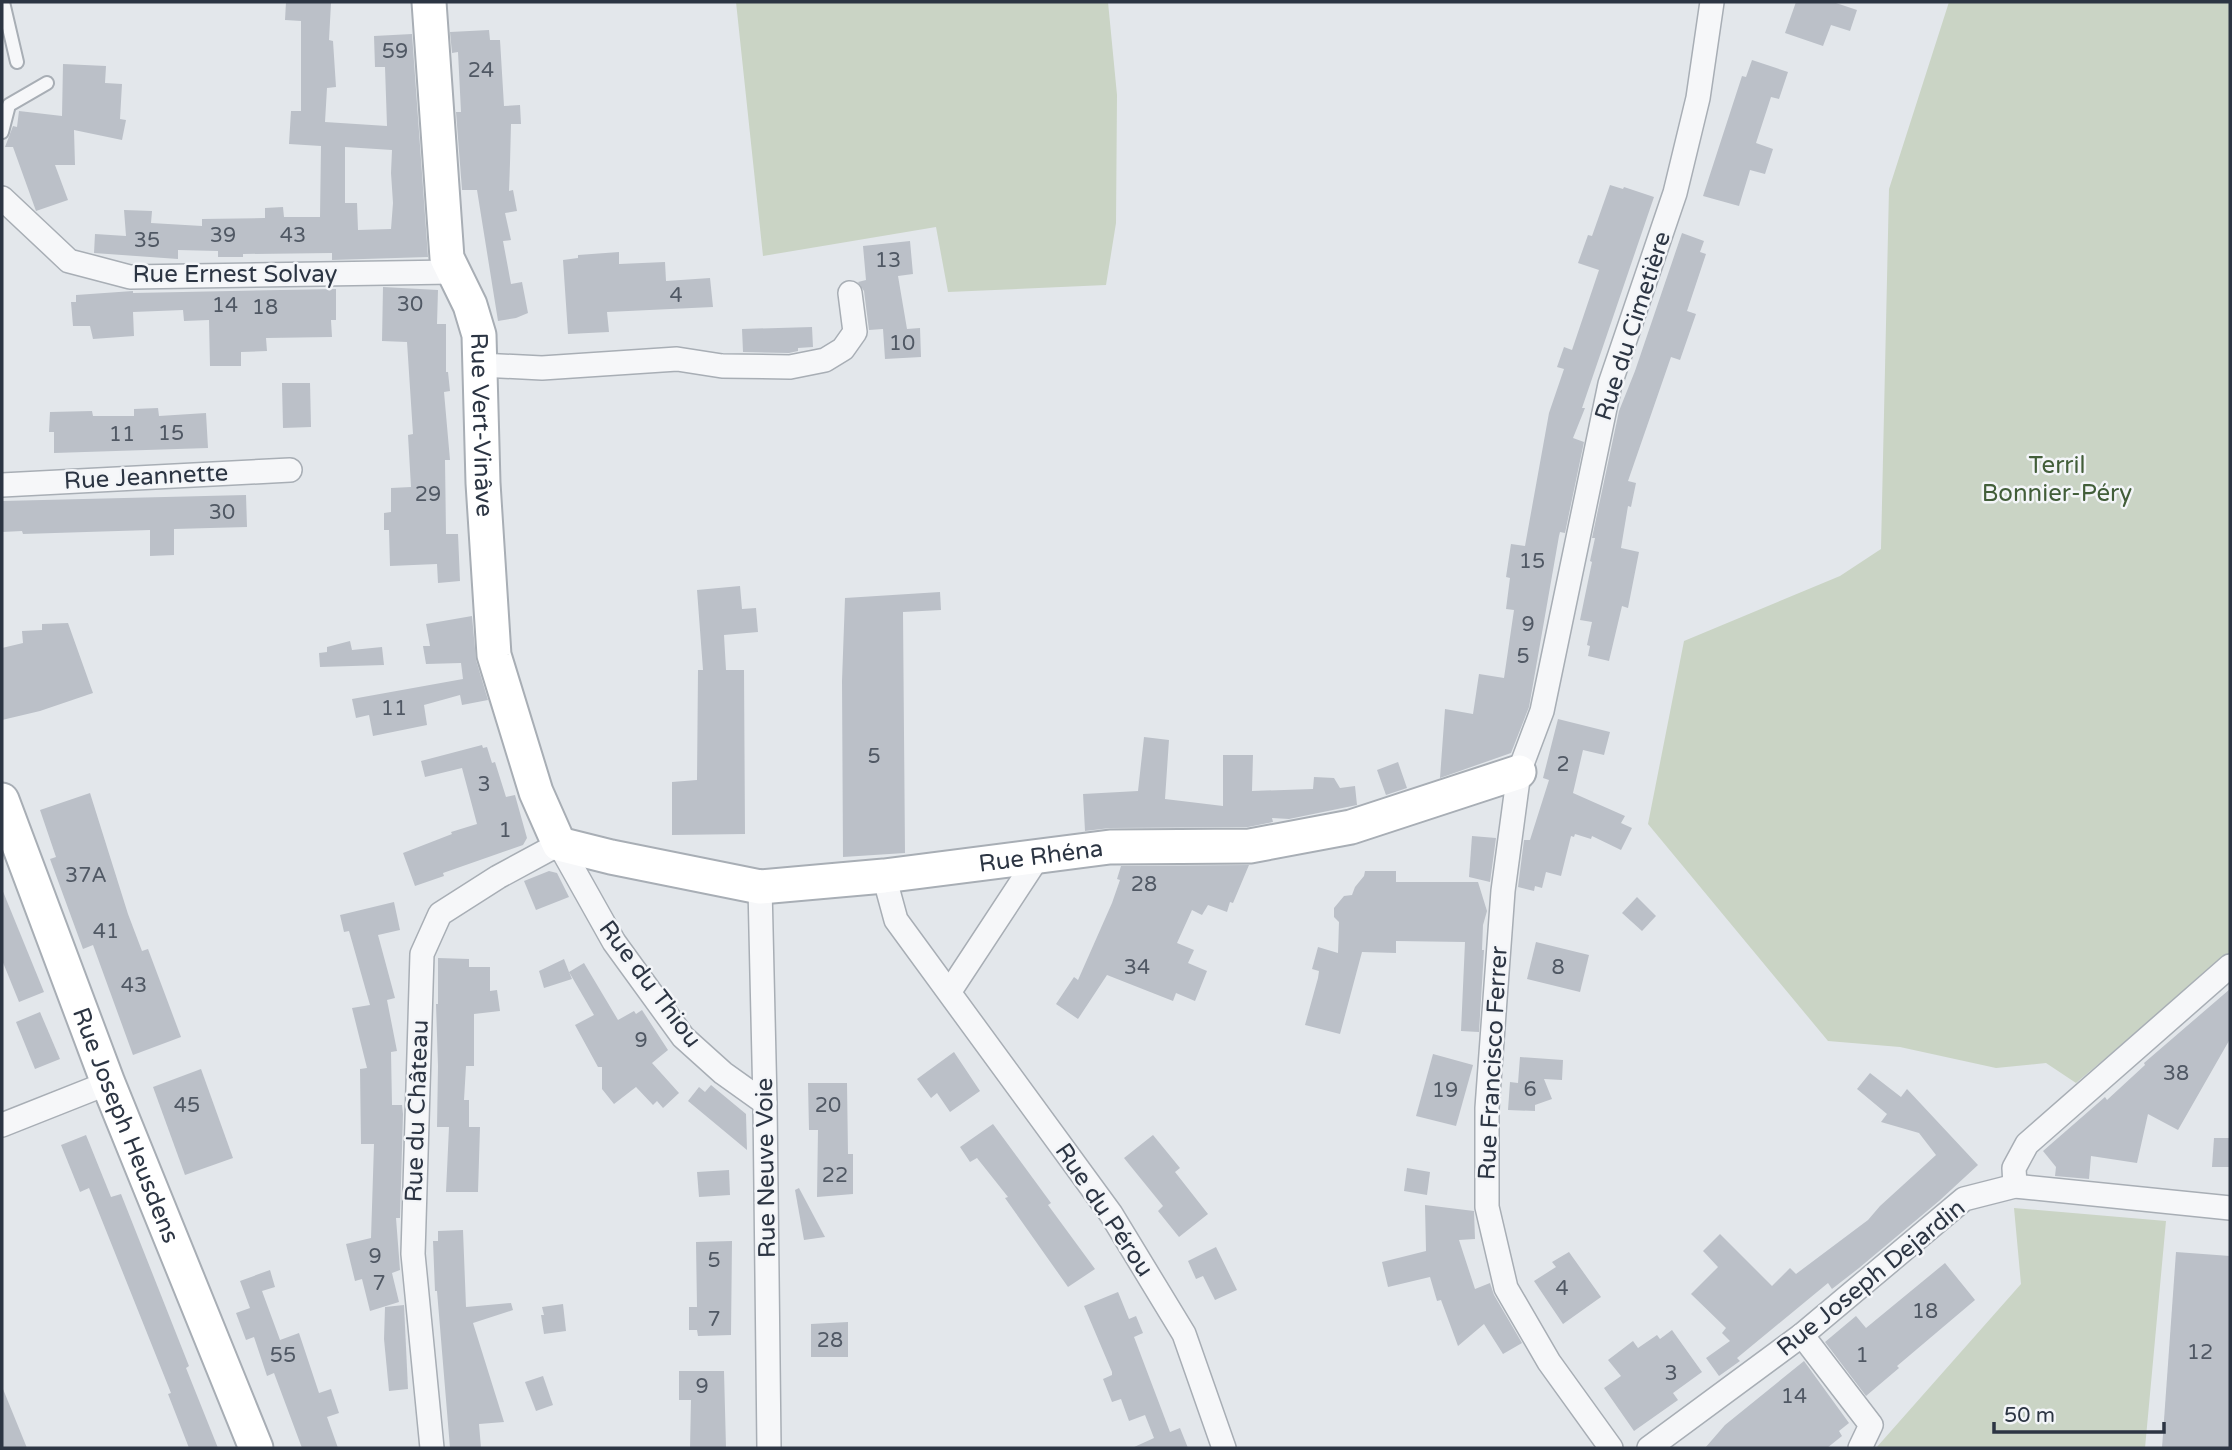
<svg xmlns="http://www.w3.org/2000/svg" width="2232" height="1450" font-family="'Varela Round',sans-serif">
	<style>
		.green { fill: #cad4c5 }
		.building { fill: #bbc0c8; fill-rule: evenodd }
		.lines { fill: none; stroke-linecap: round; stroke-linejoin: round }
		.lane-casing { stroke: #a8aeb5; stroke-width: 16 }
		.street-casing { stroke: #a8aeb5; stroke-width: 26 }
		.secondary-casing { stroke: #a8aeb5; stroke-width: 37 }
		.lane { stroke: #f6f7f9; stroke-width: 12 }
		.street { stroke: #f6f7f9; stroke-width: 23 }
		.secondary { stroke: #fff; stroke-width: 33 }
		.labels { text-anchor: middle; dominant-baseline: central; stroke-width: 5; stroke-linejoin: round; paint-order: stroke }
		.number-label { font-size: 21px; fill: #505864 }
		.street-label { font-size: 24px; fill: #2c3543; stroke: #f3f5f8 }
		.park-label { font-size: 24px; fill: #425e39; stroke: #f3f5f8 }
	</style>
	<rect width="100%" height="100%" fill="#e3e7eb"/>
	<g class="green">
		<polygon points="736,2 1108,2 1117,95 1116,223 1106,285 948,292 936,227 763,256"/>
		<polygon points="1949,2 2230,2 2230,953 2076,1083 2046,1063 1996,1068 1900,1047 1828,1041 1648,824 1684,641 1840,576 1881,549 1889,189"/>
		<polygon points="2014,1208 2166,1221 2145,1448 1876,1448 2021,1284"/>
	</g>
	<g class="building">
		<path d="M 286,2 L 331,3 L 329,40 L 333,41 L 336,87 L 327,88 L 325,122 L 387,126 L 385,67 L 375,67 L 374,36 L 412,34 L 428,257 L 332,260 L 332,253 L 243,254 L 243,257 L 218,257 L 218,251 L 178,250 L 178,259 L 94,253 L 95,234 L 126,236 L 124,210 L 152,211 L 151,223 L 202,226 L 202,219 L 265,218 L 265,208 L 283,207 L 284,217 L 320,217 L 321,146 L 289,144 L 291,111 L 301,111 L 301,21 L 285,20 ZM 345,147 L 392,150 L 391,173 L 393,203 L 391,229 L 358,230 L 357,203 L 345,203 Z"/>
		<polygon points="1796,2 1833,2 1857,10 1850,31 1831,25 1823,46 1785,33"/>
		<polygon points="489,30 490,40 500,40 504,106 520,105 521,124 511,124 510,163 509,191 513,190 517,211 505,213 511,240 503,241 511,284 522,282 528,313 516,318 498,321 477,190 462,190 456,112 461,112 458,52 452,53 450,32"/>
		<polygon points="1752,60 1788,72 1779,99 1771,97 1756,143 1773,149 1765,174 1750,170 1739,206 1703,196 1742,76 1746,77"/>
		<polygon points="63,64 106,66 105,83 122,84 120,119 126,120 122,140 74,130 75,165 55,165 68,200 36,211 13,147 5,147 13,126 17,127 19,111 62,116"/>
		<polygon points="1610,185 1623,189 1624,187 1654,197 1582,408 1585,408 1573,438 1584,442 1565,533 1560,532 1559,536 1529,707 1511,753 1440,778 1445,709 1473,714 1479,674 1504,678 1514,610 1506,609 1510,578 1506,577 1511,544 1525,546 1549,413 1564,369 1557,367 1564,347 1572,350 1599,270 1578,263 1588,235 1592,236"/>
		<polygon points="1682,233 1704,241 1700,252 1706,254 1687,311 1696,314 1680,360 1671,357 1628,481 1636,483 1631,507 1628,506 1621,548 1639,552 1628,608 1622,606 1609,661 1588,656 1590,646 1587,645 1592,622 1580,620 1592,562 1590,561 1595,538 1592,538 1619,411 1635,371"/>
		<polygon points="910,241 913,274 898,276 907,329 920,328 921,357 885,359 883,329 869,330 864,291 858,282 866,280 863,246"/>
		<polygon points="619,252 619,264 665,262 666,281 710,278 713,307 607,312 609,332 568,334 563,260 578,258 578,255"/>
		<polygon points="383,287 438,290 437,324 446,324 446,372 448,372 450,391 444,392 450,460 445,460 446,534 458,534 460,581 438,583 437,564 390,566 389,530 384,530 384,513 391,512 391,488 411,487 408,435 413,434 407,342 382,341"/>
		<polygon points="336,289 336,320 331,320 332,337 266,338 267,351 241,352 241,366 210,366 209,320 184,321 183,310 133,312 134,336 93,339 90,326 73,326 71,302 76,302 76,295 133,291 133,293"/>
		<polygon points="812,327 813,347 798,348 798,351 789,353 743,352 742,329"/>
		<polygon points="282,383 310,383 311,427 283,428"/>
		<polygon points="158,408 159,416 206,413 208,448 54,453 54,432 49,432 50,412 92,411 93,416 134,416 134,409"/>
		<polygon points="246,495 247,527 174,529 174,555 150,556 150,530 23,534 22,531 2,532 2,501"/>
		<polygon points="740,586 742,609 756,608 758,632 724,635 726,670 744,670 745,834 672,835 672,782 697,780 698,670 703,670 697,590"/>
		<polygon points="940,592 941,610 903,612 905,853 843,857 842,681 845,598"/>
		<polygon points="472,616 476,660 488,700 462,705 460,695 424,705 427,725 373,736 369,715 356,718 352,699 463,679 461,663 426,664 423,646 430,646 426,624"/>
		<polygon points="68,623 93,693 40,711 2,720 2,648 23,643 22,631 42,630 42,624"/>
		<polygon points="350,641 352,650 382,647 384,665 320,667 319,653 327,652 327,647"/>
		<polygon points="1558,719 1610,732 1604,755 1583,750 1573,793 1625,816 1621,823 1632,828 1621,850 1592,836 1591,839 1575,834 1574,837 1571,836 1561,876 1546,872 1542,888 1535,886 1534,891 1518,887 1524,840 1530,840 1549,780 1543,778"/>
		<polygon points="1144,737 1169,740 1165,799 1223,806 1223,755 1253,755 1252,791 1313,789 1314,777 1334,778 1340,788 1355,786 1357,805 1289,819 1272,818 1273,822 1248,827 1110,828 1085,831 1083,794 1138,791"/>
		<polygon points="482,745 483,748 487,747 492,763 495,762 506,797 515,795 527,838 523,845 443,873 444,876 415,886 403,853 452,834 451,832 477,824 462,768 425,777 421,761"/>
		<polygon points="1398,762 1407,788 1386,795 1377,770"/>
		<polygon points="90,793 128,914 142,951 148,949 181,1037 133,1055 93,945 83,949 50,859 56,857 40,810"/>
		<polygon points="1472,836 1496,838 1490,882 1469,877"/>
		<polygon points="1249,865 1233,903 1230,902 1227,912 1208,905 1202,915 1192,910 1177,943 1194,950 1188,963 1207,971 1195,1001 1176,993 1173,1001 1107,975 1078,1019 1056,1004 1074,977 1078,980 1112,903 1120,880 1117,879 1121,866"/>
		<polygon points="549,871 557,873 569,897 536,910 524,881"/>
		<polygon points="1365,871 1396,871 1396,882 1478,882 1487,911 1483,925 1482,950 1484,950 1479,1032 1461,1031 1465,942 1396,941 1396,953 1362,952 1340,1034 1305,1025 1318,978 1319,971 1312,969 1318,947 1338,953 1339,922 1334,917 1334,908 1344,896 1352,895 1355,887 1364,876"/>
		<polygon points="2,889 44,992 19,1002 2,960"/>
		<polygon points="1637,897 1656,916 1642,931 1622,913"/>
		<polygon points="394,902 400,930 378,935 395,998 387,1000 397,1051 391,1052 392,1105 402,1105 403,1114 400,1218 396,1218 400,1270 392,1273 399,1302 370,1311 362,1279 355,1281 346,1244 371,1238 374,1144 361,1144 360,1069 367,1068 352,1008 370,1005 349,931 344,932 340,915"/>
		<polygon points="1536,942 1589,955 1580,992 1527,979"/>
		<polygon points="438,958 469,959 469,967 490,967 490,991 497,990 500,1011 474,1014 474,1066 466,1066 464,1100 469,1100 469,1127 480,1127 478,1192 446,1192 449,1127 437,1127 438,1066 436,1004 438,1004"/>
		<polygon points="564,959 569,972 584,963 618,1020 634,1011 636,1014 642,1010 668,1050 652,1063 679,1093 663,1108 657,1101 653,1105 636,1087 614,1104 602,1089 602,1067 598,1067 575,1025 594,1015 569,972 572,979 544,988 539,971"/>
		<polygon points="2230,989 2230,1039 2178,1130 2148,1114 2137,1163 2091,1156 2089,1179 2055,1176 2056,1167 2043,1151 2105,1097 2107,1100 2145,1065 2144,1063"/>
		<polygon points="40,1012 60,1059 35,1069 16,1022"/>
		<polygon points="954,1052 980,1091 950,1112 937,1093 931,1098 917,1079"/>
		<polygon points="1433,1054 1473,1065 1456,1126 1416,1116"/>
		<polygon points="1520,1057 1563,1060 1562,1080 1544,1079 1552,1099 1535,1105 1535,1111 1508,1110 1510,1082 1518,1083"/>
		<polygon points="201,1069 233,1158 185,1175 153,1087"/>
		<polygon points="1870,1073 1901,1097 1907,1089 1978,1165 1939,1201 1859,1268 1832,1289 1828,1283 1737,1358 1740,1361 1719,1376 1706,1358 1730,1341 1722,1333 1726,1328 1691,1294 1718,1267 1703,1251 1720,1234 1772,1286 1790,1268 1796,1274 1868,1220 1880,1206 1936,1155 1919,1133 1881,1122 1887,1114 1857,1089"/>
		<polygon points="808,1083 847,1083 848,1154 853,1154 853,1194 817,1197 818,1130 809,1130"/>
		<polygon points="711,1085 746,1114 747,1150 688,1101 699,1087 705,1092"/>
		<polygon points="993,1124 1051,1203 1048,1205 1095,1269 1068,1287 1005,1198 1008,1197 977,1158 970,1162 960,1147"/>
		<polygon points="86,1135 111,1197 121,1194 189,1366 186,1368 218,1448 189,1448 168,1394 171,1393 89,1188 80,1192 61,1145"/>
		<polygon points="1153,1135 1180,1168 1175,1172 1208,1214 1179,1237 1158,1211 1163,1206 1124,1158"/>
		<polygon points="2214,1138 2230,1138 2230,1167 2212,1167"/>
		<polygon points="1407,1168 1430,1172 1427,1195 1404,1191"/>
		<polygon points="729,1170 730,1195 699,1197 697,1172"/>
		<polygon points="799,1188 825,1237 804,1240 795,1190"/>
		<polygon points="1425,1205 1474,1211 1475,1239 1459,1240 1475,1289 1490,1283 1494,1295 1522,1343 1503,1354 1484,1324 1458,1346 1441,1300 1437,1301 1430,1277 1388,1287 1382,1262 1426,1251"/>
		<polygon points="463,1230 466,1307 511,1303 513,1310 473,1323 504,1422 479,1424 481,1448 450,1448 437,1291 435,1291 433,1241 438,1241 438,1231"/>
		<polygon points="732,1241 731,1335 698,1336 697,1330 689,1330 689,1307 697,1307 696,1242"/>
		<polygon points="1216,1247 1237,1290 1215,1300 1203,1276 1196,1279 1188,1261"/>
		<polygon points="1569,1252 1601,1297 1563,1324 1534,1281 1556,1267 1552,1262"/>
		<polygon points="2176,1252 2230,1256 2230,1448 2162,1448"/>
		<polygon points="1945,1263 1975,1300 1897,1366 1899,1368 1866,1396 1825,1342 1856,1316 1866,1328"/>
		<polygon points="270,1270 275,1287 262,1291 280,1340 299,1333 319,1393 331,1389 339,1413 327,1417 338,1448 302,1448 274,1373 267,1376 254,1337 246,1340 236,1313 250,1308 240,1281"/>
		<polygon points="1118,1292 1129,1319 1136,1316 1143,1333 1134,1337 1170,1432 1180,1428 1188,1448 1132,1448 1154,1438 1145,1415 1129,1421 1121,1399 1112,1402 1103,1379 1112,1375 1112,1372 1084,1306"/>
		<polygon points="563,1304 566,1331 544,1334 541,1315 544,1315 542,1307"/>
		<polygon points="404,1305 408,1389 389,1391 384,1339 385,1307"/>
		<polygon points="848,1322 848,1357 811,1357 811,1324"/>
		<polygon points="1672,1330 1702,1372 1673,1393 1678,1400 1634,1431 1604,1388 1621,1376 1608,1360 1633,1341 1638,1348 1657,1335 1660,1339"/>
		<polygon points="1804,1361 1849,1423 1839,1431 1842,1436 1827,1448 1705,1448 1725,1425"/>
		<polygon points="679,1371 724,1371 726,1448 690,1448 691,1400 679,1400"/>
		<polygon points="543,1376 553,1405 536,1411 525,1382"/>
		<polygon points="2,1389 3,1389 27,1448 2,1448"/>
	</g>
	<g class="lines">
		<defs>
			<g id="lane">
				<polyline points="3,2 17,62"/>
				<polyline points="2,132 9,105 47,83"/>
			</g>
			<g id="street">
				<polyline points="2,198 69,261 130,277 453,272"/>
				<polyline points="480,365 542,368 677,359 722,366 790,367 825,360 843,349 855,332 850,293"/>
				<polyline points="2,485 290,470"/>
				<polyline points="884,876 896,920 1111,1214 1184,1334 1224,1448"/>
				<polyline points="760,887 765,1103 769,1448"/>
				<polyline points="950,991 1038,857"/>
				<polyline points="2,1125 108,1083"/>
				<polyline points="2015,1186 2014,1168 2027,1144 2230,966"/>
				<polyline points="1802,1335 1871,1425 1860,1448"/>
				<polyline points="432,1448 413,1254 422,954 440,914 498,877 559,844 614,942 683,1037 723,1073 765,1103"/>
				<polyline points="1611,1448 1549,1362 1506,1288 1487,1207 1487,1108 1503,891 1519,772 1542,711 1610,384 1675,193 1698,98 1712,2"/>
				<polyline points="1649,1448 1802,1335 1964,1199 2015,1186 2230,1208"/>
			</g>
			<g id="secondary">
				<path id="s1" d="M 429,2 L 447,258 L 470,305 L 479,335 L 483,483 L 494,655 L 536,792 L 559,844 L 611,857 L 760,887 L 884,876 L 1110,847 L 1250,846 L 1351,827 L 1519,772"/>
				<path id="s2" d="M 2,800 L 108,1083 L 256,1448"/>
			</g>
		</defs>
		<use href="#lane" class="lane-casing"/>
		<use href="#street" class="street-casing"/>
		<use href="#secondary" class="secondary-casing"/>
		<use href="#lane" class="lane"/>
		<use href="#street" class="street"/>
		<use href="#secondary" class="secondary"/>
	</g>
	<g class="labels">
		<g class="number-label">
			<text x="395" y="51">59</text>
			<text x="481" y="70">24</text>
			<text x="223" y="235">39</text>
			<text x="293" y="235">43</text>
			<text x="147" y="240">35</text>
			<text x="888" y="260">13</text>
			<text x="676" y="295">4</text>
			<text x="410" y="304">30</text>
			<text x="225" y="305">14</text>
			<text x="265" y="307">18</text>
			<text x="902" y="343">10</text>
			<text x="171" y="433">15</text>
			<text x="122" y="434">11</text>
			<text x="428" y="494">29</text>
			<text x="222" y="512">30</text>
			<text x="1532" y="561">15</text>
			<text x="1528" y="624">9</text>
			<text x="1523" y="656">5</text>
			<text x="394" y="708">11</text>
			<text x="874" y="756">5</text>
			<text x="1563" y="764">2</text>
			<text x="484" y="784">3</text>
			<text x="505" y="830">1</text>
			<text x="86" y="875">37A</text>
			<text x="1144" y="884">28</text>
			<text x="106" y="931">41</text>
			<text x="1137" y="967">34</text>
			<text x="1558" y="967">8</text>
			<text x="134" y="985">43</text>
			<text x="641" y="1040">9</text>
			<text x="2176" y="1073">38</text>
			<text x="1530" y="1089">6</text>
			<text x="1445" y="1090">19</text>
			<text x="187" y="1105">45</text>
			<text x="828" y="1105">20</text>
			<text x="835" y="1175">22</text>
			<text x="375" y="1256">9</text>
			<text x="714" y="1260">5</text>
			<text x="379" y="1283">7</text>
			<text x="1562" y="1288">4</text>
			<text x="1925" y="1311">18</text>
			<text x="714" y="1319">7</text>
			<text x="830" y="1340">28</text>
			<text x="2200" y="1352">12</text>
			<text x="283" y="1355">55</text>
			<text x="1862" y="1355">1</text>
			<text x="1671" y="1373">3</text>
			<text x="702" y="1386">9</text>
			<text x="1794" y="1396">14</text>
		</g>
		<g class="street-label">
			<text x="235" y="274">Rue Ernest Solvay</text>
			<text transform="translate(1633 326) rotate(-72)">Rue du Cimetière</text>
			<text stroke="none"><textPath href="#s1" startOffset="430">Rue Vert-Vinâve</textPath></text>
			<text transform="translate(146 477) rotate(-3)">Rue Jeannette</text>
			<text stroke="none"><textPath href="#s1" startOffset="1349">Rue Rhéna</textPath></text>
			<text transform="translate(650 984) rotate(53)">Rue du Thiou</text>
			<text transform="translate(1493 1063) rotate(-87)">Rue Francisco Ferrer</text>
			<text transform="translate(417 1111) rotate(-88)">Rue du Château</text>
			<text stroke="none"><textPath href="#s2" startOffset="348">Rue Joseph Heusdens</textPath></text>
			<text transform="translate(766 1168) rotate(-91)">Rue Neuve Voie</text>
			<text transform="translate(1104 1210) rotate(56)">Rue du Pérou</text>
			<text transform="translate(1871 1278) rotate(-39)">Rue Joseph Dejardin</text>
		</g>
		<g class="park-label">
			<text x="2057" y="465">Terril<tspan x="2057" dy="28">Bonnier-Péry</tspan></text>
		</g>
	</g>
	<rect width="2232" height="1450" fill="none" stroke="#2c3543" stroke-width="7"/>
	<path d="M1994 1422v10h170v-10" fill="none" stroke="#2c3543" stroke-width="3.5"/>
	<text x="2004" y="1422" font-size="21" fill="#2c3543" stroke="#f3f5f8" stroke-width="5" paint-order="stroke">50 m</text>
</svg>
